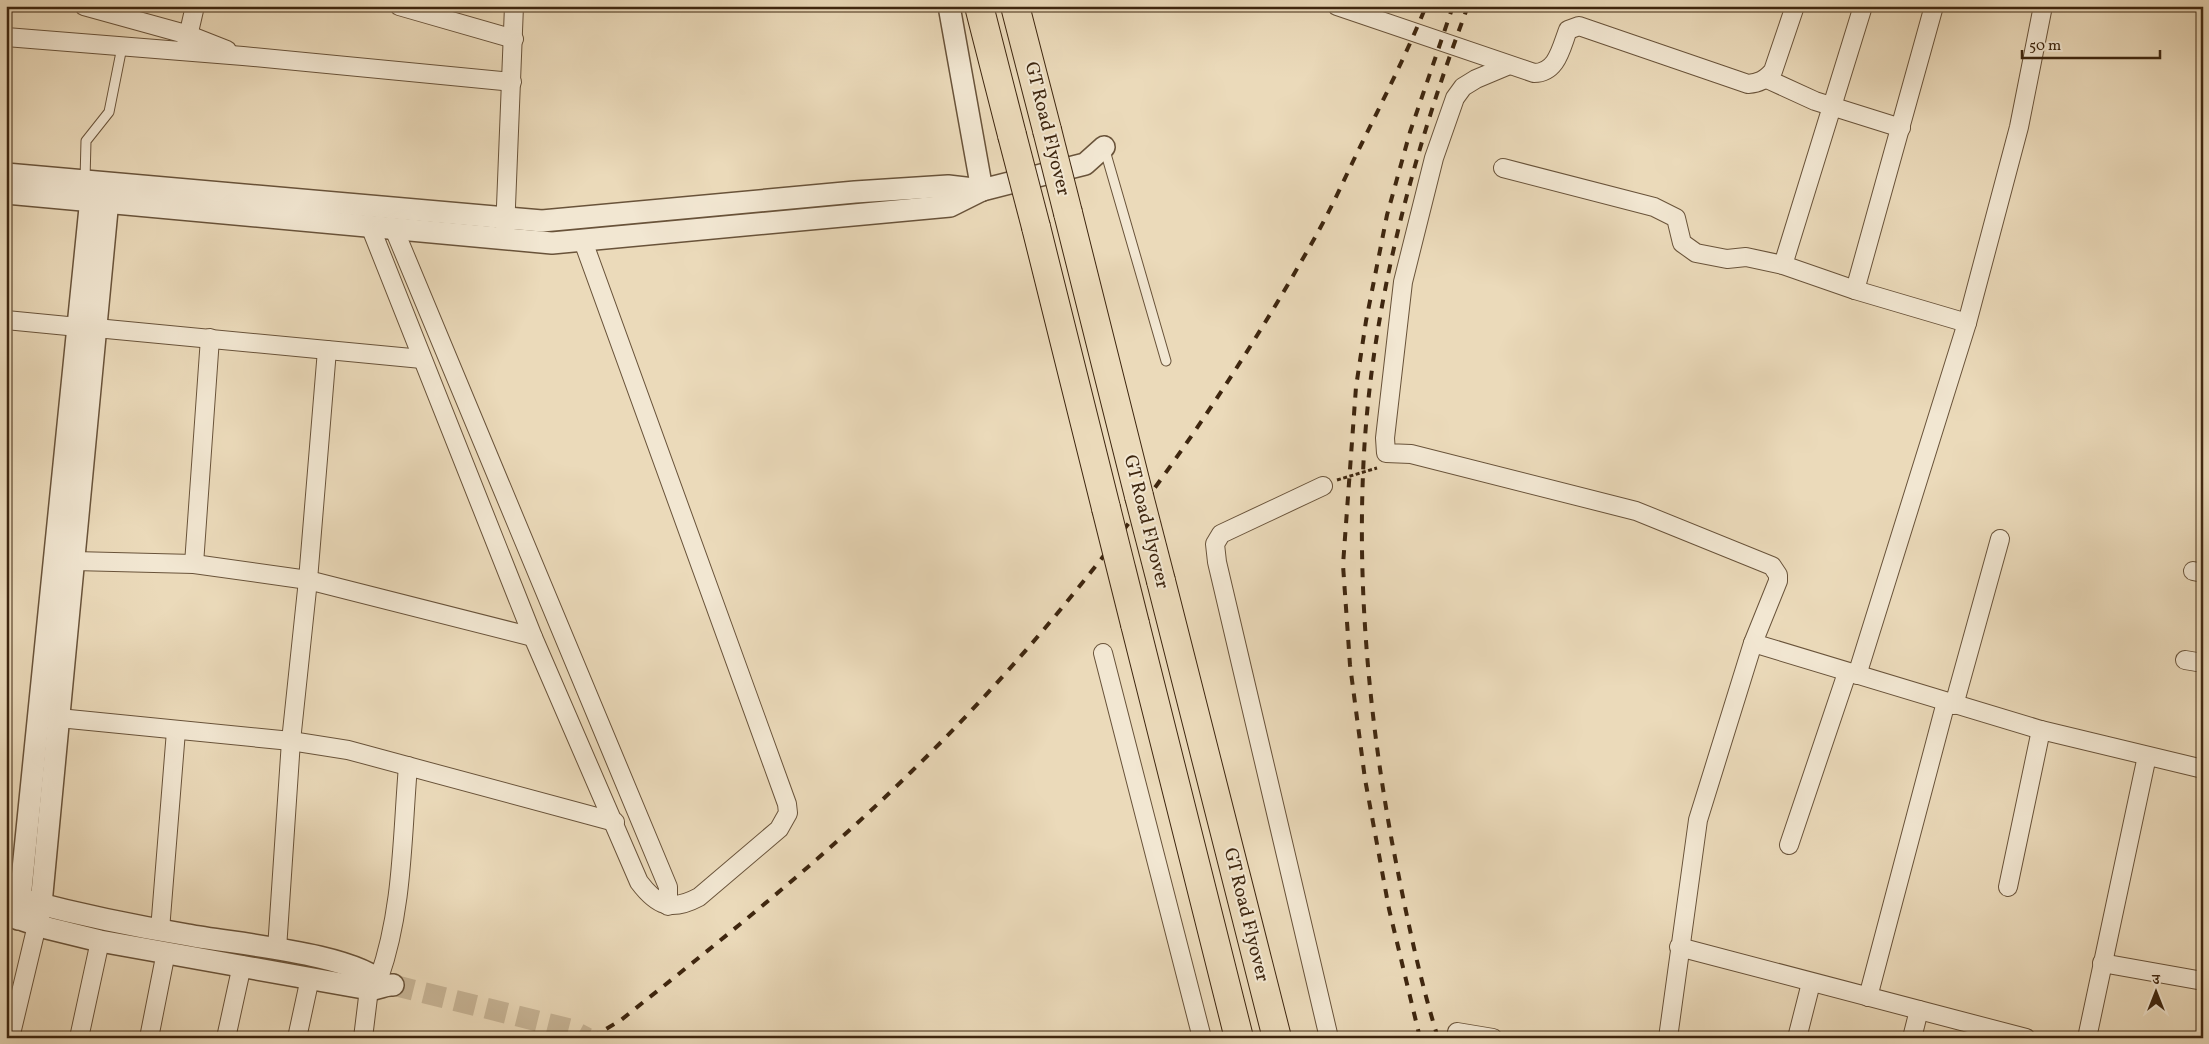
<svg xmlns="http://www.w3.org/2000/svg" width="2209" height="1044" font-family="Vollkorn,'Noto Serif Devanagari',serif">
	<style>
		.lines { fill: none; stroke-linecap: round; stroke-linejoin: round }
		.tertiary-tunnel { stroke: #c8b698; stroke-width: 21; stroke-dasharray: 21 11; stroke-linecap: butt }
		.service-casing { stroke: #69533a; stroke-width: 11 }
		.minor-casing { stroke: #69533a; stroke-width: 20 }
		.tertiary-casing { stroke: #69533a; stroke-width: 24 }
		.trunk-casing { stroke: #3e260f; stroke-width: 30 }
		.path { stroke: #3e260f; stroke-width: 3; stroke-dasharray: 4 2.5; stroke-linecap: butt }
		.service { stroke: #f2e7d2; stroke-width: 9 }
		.minor { stroke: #f2e7d2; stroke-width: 18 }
		.tertiary { stroke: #f2e7d2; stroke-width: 21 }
		.trunk { stroke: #ebdaba; stroke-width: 28 }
		.rail { stroke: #3e260f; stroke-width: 4; stroke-dasharray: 9 9; stroke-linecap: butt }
		.trunk-bridge-casing { stroke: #3e260f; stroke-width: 30; stroke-linecap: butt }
		.trunk-bridge { stroke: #ebdaba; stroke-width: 28 }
		.labels { text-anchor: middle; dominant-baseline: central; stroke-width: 4; stroke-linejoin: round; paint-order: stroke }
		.street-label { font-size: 19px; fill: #3e260f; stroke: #f2e7d2 }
	</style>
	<rect width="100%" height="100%" fill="#ebdaba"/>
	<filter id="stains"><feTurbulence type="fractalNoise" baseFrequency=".004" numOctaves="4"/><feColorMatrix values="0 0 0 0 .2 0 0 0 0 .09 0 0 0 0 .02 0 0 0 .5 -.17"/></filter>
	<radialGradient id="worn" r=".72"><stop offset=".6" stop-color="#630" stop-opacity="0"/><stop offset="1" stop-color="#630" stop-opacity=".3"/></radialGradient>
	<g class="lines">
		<polyline class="tertiary-tunnel" points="393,985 570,1029 587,1038"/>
		<defs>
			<g id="service">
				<polyline points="1104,147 1166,361"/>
				<polyline points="85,180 86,141 109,112 122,47"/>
			</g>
			<g id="minor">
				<polyline points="84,6 189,35 227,50"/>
				<polyline points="399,6 514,39"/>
				<path d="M 1337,6 L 1534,73 C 1557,73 1561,48 1568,30 L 1579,26 L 1748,84 C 1759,83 1765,80 1773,71 L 1795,6"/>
				<polyline points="6,37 243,56 512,82"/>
				<polyline points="186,45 195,6"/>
				<polyline points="1507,66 1476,79 1463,87 1455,98 1434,158 1403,282 1385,438 1386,453 1411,454 1636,511 1772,566 1778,575 1778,581 1753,643 1698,820 1668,1038"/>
				<polyline points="1767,79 1815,101 1901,128"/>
				<polyline points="1503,168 1654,207 1676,218 1682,243 1696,253 1727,259 1746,257 1783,265 1855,290 1967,323"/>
				<path d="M 370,226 L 533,637 L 639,882 C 657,906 671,912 699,897 L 779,829 L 788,813 L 787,804 L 583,241"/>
				<polyline points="394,229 668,887 668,906"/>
				<polyline points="505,231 514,6"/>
				<polyline points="1783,265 1863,6"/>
				<polyline points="1855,290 1934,6"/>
				<polyline points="6,320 78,327"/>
				<polyline points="96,328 422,359"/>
				<polyline points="1323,486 1221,534 1215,544 1217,562 1329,1038"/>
				<polyline points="74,561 194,564 308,580 533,637"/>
				<polyline points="194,564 210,338"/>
				<polyline points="2193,571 2203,573"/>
				<polyline points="1753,643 2041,730 2203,769"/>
				<polyline points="1103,653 1202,1038"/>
				<polyline points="2185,660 2203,663"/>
				<polyline points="1857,675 1967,323 2019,127 2043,6"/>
				<polyline points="1954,705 2000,539"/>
				<polyline points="59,718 291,741 348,750 615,822"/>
				<polyline points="1789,845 1847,673"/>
				<polyline points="2008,887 2041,730"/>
				<polyline points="160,930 176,731"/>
				<polyline points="1679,947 2026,1038"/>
				<polyline points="277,949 291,741 308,580 327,350"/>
				<polyline points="2102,963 2203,981"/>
				<path d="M 379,978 C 403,910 402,837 408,766"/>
				<polyline points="1868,997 1946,702"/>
				<polyline points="1457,1032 1493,1038"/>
				<polyline points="10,1038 37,925"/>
				<polyline points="79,1038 100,941"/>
				<polyline points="149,1038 166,952"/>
				<polyline points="226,1038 242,965"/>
				<polyline points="297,1038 310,978"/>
				<polyline points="363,1038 369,989"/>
				<polyline points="1797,1038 1811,983"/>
				<polyline points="1912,1038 1919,1010"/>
				<polyline points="2087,1038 2147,756"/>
			</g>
			<g id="tertiary">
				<polyline points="949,6 982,190 1085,164 1104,147"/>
				<polyline points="6,174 542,221 855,192 948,186 982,190"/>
				<polyline points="6,193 552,243 950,206 982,190"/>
				<path d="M 28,901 C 81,915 134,926 188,935 C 234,944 355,953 385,985"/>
				<polyline points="18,919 92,188"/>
				<path d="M 23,920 L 47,928 L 100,941 L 369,989 C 378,990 384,984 393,985"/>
				<polyline points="37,925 41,904 109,189"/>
			</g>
			<g id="trunk">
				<polyline points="979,6 1012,135"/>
				<polyline points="1015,6 1047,130"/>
				<polyline points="1068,213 1139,496"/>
				<polyline points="1036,227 1106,508"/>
				<polyline points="1161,581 1277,1038"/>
				<polyline points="1135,624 1239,1038"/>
			</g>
		</defs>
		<use href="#service" class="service-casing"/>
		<use href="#minor" class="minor-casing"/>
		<use href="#tertiary" class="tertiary-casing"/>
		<use href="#trunk" class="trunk-casing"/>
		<polyline class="path" points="1337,480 1377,468"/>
		<use href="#service" class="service"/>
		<use href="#minor" class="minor"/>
		<use href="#tertiary" class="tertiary"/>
		<use href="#trunk" class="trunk"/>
		<g class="rail">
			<path d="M 591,1038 L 621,1020 C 720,941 820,862 911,772 C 1071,616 1209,427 1318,232 C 1334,203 1347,173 1362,143 C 1384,98 1407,53 1426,6"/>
			<polyline points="1420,1038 1389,909 1365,779 1350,665 1343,565 1356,387 1366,321 1387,215 1410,132 1453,6"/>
			<path d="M 1438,1038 C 1418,974 1405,908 1392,842 C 1370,721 1358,597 1363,474 C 1369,314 1412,155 1468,6"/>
		</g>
		<defs>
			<g id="trunk-bridge">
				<polyline points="1047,130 1068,213"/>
				<polyline points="1012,135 1036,227"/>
				<polyline points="1139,496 1161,581"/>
				<polyline points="1106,508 1135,624"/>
			</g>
		</defs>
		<use href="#trunk-bridge" class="trunk-bridge-casing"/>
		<use href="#trunk-bridge" class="trunk-bridge"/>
	</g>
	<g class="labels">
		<g class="street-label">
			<text transform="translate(1047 129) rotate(76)">GT Road Flyover</text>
			<text transform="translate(1146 522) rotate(76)">GT Road Flyover</text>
			<text transform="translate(1246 915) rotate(76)">GT Road Flyover</text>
		</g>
	</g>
	<rect width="2209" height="1044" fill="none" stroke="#ebdaba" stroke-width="25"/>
	<rect x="8" y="8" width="2194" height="1029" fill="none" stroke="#3e260f" stroke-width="2.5"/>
	<rect x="12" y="12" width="2184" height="1019" fill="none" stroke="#3e260f"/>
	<g transform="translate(2156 992)" stroke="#f2e7d2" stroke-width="4" paint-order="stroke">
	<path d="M0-4L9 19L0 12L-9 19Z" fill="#3e260f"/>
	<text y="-8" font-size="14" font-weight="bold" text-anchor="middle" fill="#3e260f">उ</text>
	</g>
	<path d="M2022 50v8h138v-8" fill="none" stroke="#3e260f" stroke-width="2.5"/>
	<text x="2029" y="50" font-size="15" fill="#3e260f" stroke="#f2e7d2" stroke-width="4" paint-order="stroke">50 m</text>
	<rect width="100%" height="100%" filter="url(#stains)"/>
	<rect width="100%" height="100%" fill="url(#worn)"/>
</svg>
